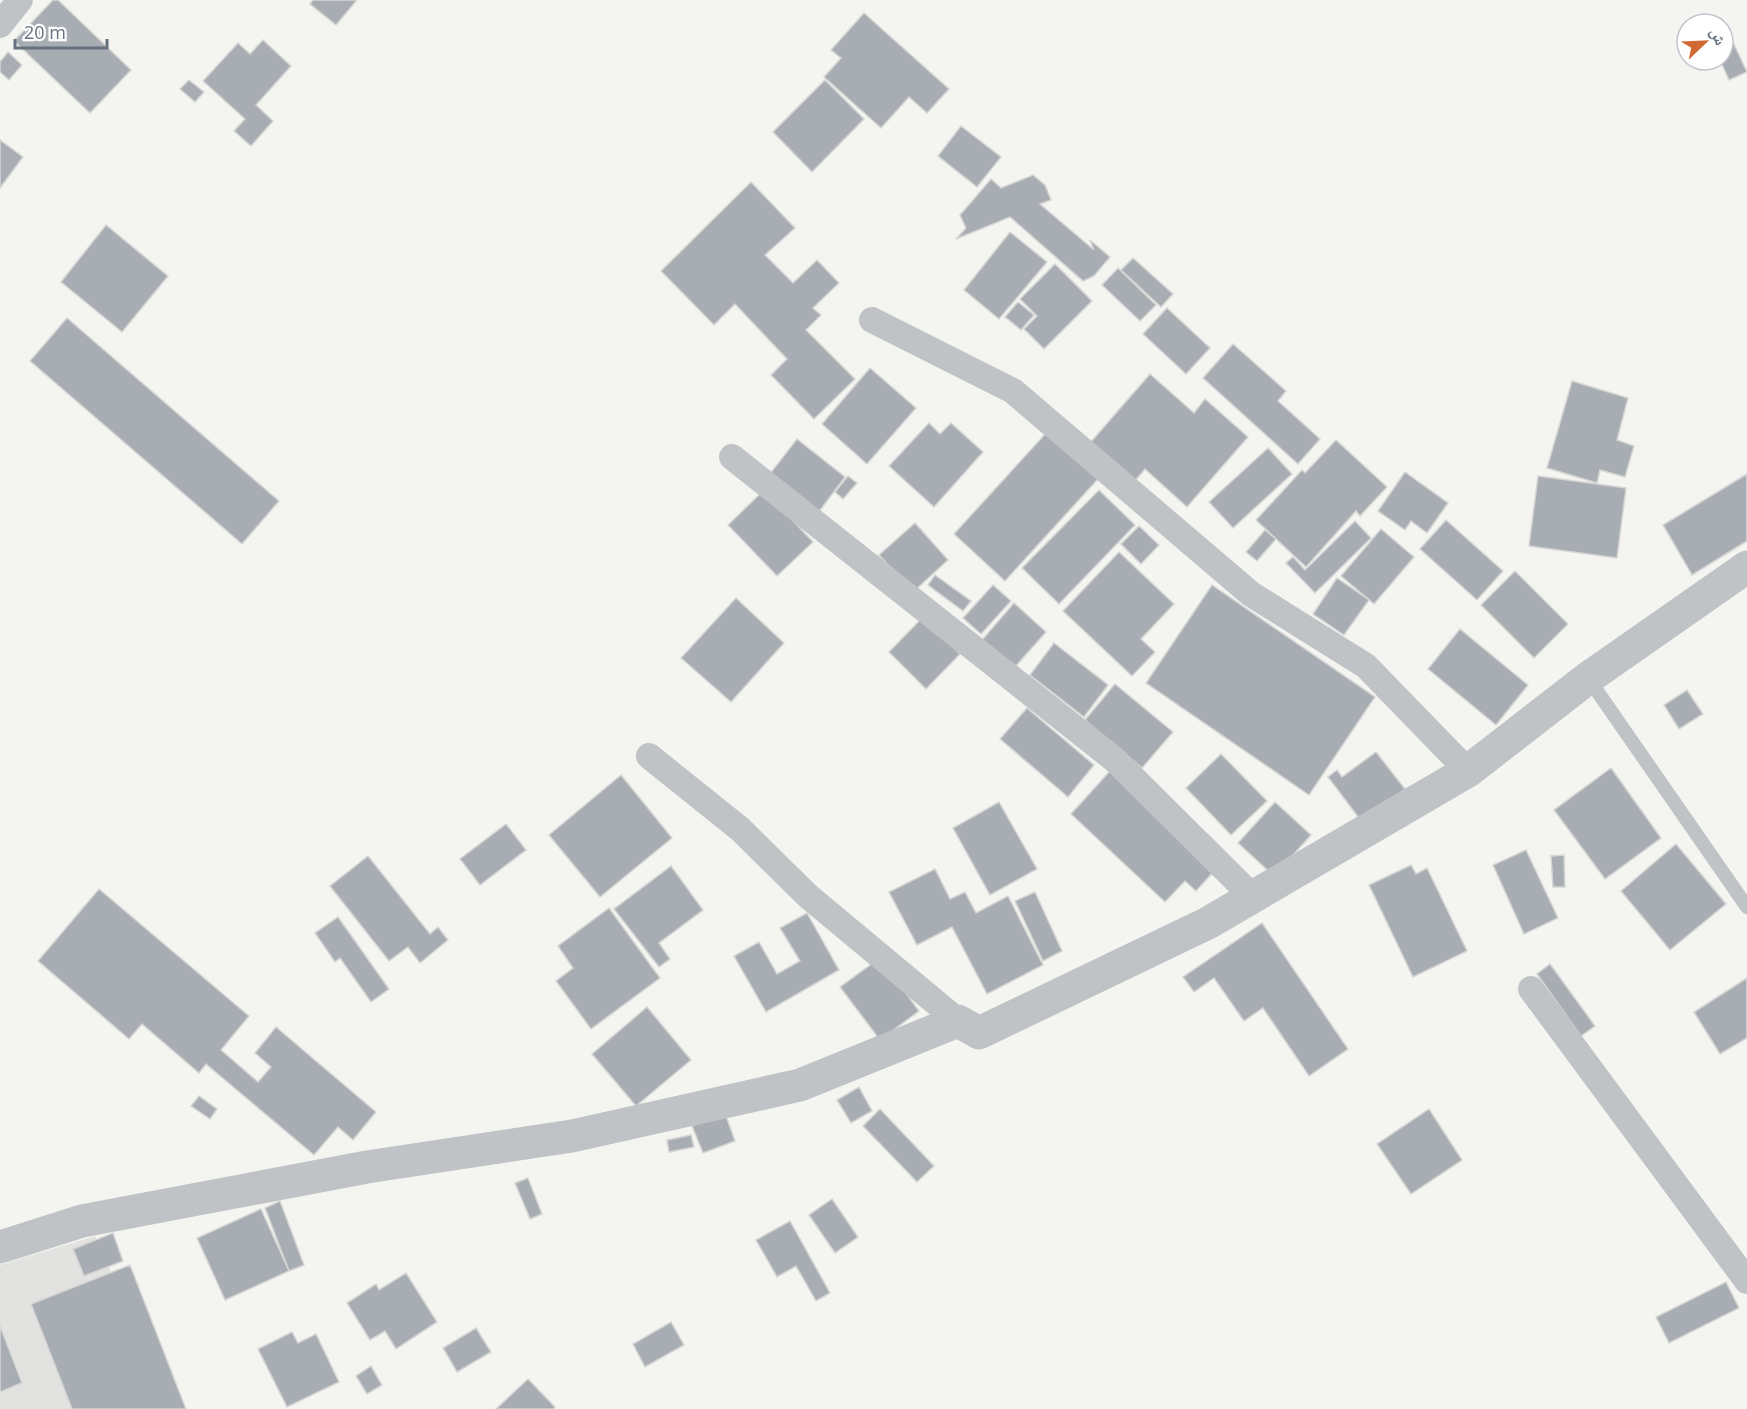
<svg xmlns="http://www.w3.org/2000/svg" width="1747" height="1409" font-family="'Open Sans','Noto Naskh Arabic',sans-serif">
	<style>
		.built { fill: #e2e3e1 }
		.building { fill: #a8adb3; stroke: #d5d6d4; stroke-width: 1.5 }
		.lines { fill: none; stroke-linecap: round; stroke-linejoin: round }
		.service { stroke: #c0c3c6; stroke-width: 14 }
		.minor { stroke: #c0c3c6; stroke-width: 26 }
		.tertiary { stroke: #c0c3c6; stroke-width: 33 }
	</style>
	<rect width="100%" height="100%" fill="#f4f4f1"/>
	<polygon class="built" points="95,1236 172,1409 0,1409 0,1265"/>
	<g class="building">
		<polygon points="53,0 58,0 131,70 90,113 14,41"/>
		<polygon points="313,0 357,0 336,25 310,4"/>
		<polygon points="864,13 949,89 927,113 909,97 881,128 824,77 841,58 831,50"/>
		<polygon points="1722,19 1747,72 1729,80 1720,60 1723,60 1723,24 1712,24"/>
		<polygon points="263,40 291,66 256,105 273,121 251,146 234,131 245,119 203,81 238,43 250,54"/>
		<polygon points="8,52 22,65 9,80 0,72 0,62"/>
		<polygon points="189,80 204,92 195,102 180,89"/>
		<polygon points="825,80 864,119 812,172 773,132"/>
		<polygon points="961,126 1001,157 977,187 938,156"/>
		<polygon points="0,140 23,157 0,188"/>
		<polygon points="1033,175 1045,185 1051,200 1040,204 1094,250 1090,240 1110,257 1094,276 1083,281 1010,217 956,239 966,228 960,215 991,179 1001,188"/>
		<polygon points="751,182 795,228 765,255 793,283 817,260 839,283 813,308 821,315 806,330 855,379 814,419 771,375 787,359 735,304 714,325 661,271"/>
		<polygon points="106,225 168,276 122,332 61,282"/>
		<polygon points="1010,232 1047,262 999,319 964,290"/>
		<polygon points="1133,258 1173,294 1161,307 1121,270"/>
		<polygon points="1055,264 1092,301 1044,349 1024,329 1037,316 1020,299"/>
		<polygon points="1118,268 1156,305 1140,321 1102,285"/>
		<polygon points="1018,302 1034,315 1021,330 1005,317"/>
		<polygon points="1167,308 1210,348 1186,374 1143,334"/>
		<polygon points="67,318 279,501 242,544 30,361"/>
		<polygon points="1233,344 1286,391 1278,401 1320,439 1298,464 1203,378"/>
		<polygon points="870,368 916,408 867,464 822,424"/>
		<polygon points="1150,374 1194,413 1205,399 1248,437 1187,507 1145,469 1134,482 1090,443"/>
		<polygon points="1572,381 1628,398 1617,440 1634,446 1625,477 1600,470 1597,483 1547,468"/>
		<polygon points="929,423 940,434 951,423 983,452 934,507 889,466"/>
		<polygon points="1047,432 1098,479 1005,581 954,534"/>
		<polygon points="797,439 845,477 818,513 769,475"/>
		<polygon points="1336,440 1387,487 1360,516 1356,511 1306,567 1256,520 1302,470 1305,473"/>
		<polygon points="1268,448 1292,474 1233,528 1209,502"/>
		<polygon points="1405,472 1448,503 1427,533 1411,521 1405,530 1378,511"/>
		<polygon points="1747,474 1747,541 1692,575 1663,525"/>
		<polygon points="848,476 857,483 843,499 835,492"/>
		<polygon points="1538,476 1626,488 1617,558 1529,546"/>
		<polygon points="764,490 813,542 777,576 728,525"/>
		<polygon points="1099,490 1135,525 1059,604 1022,568"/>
		<polygon points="1446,520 1503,571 1477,600 1420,549"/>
		<polygon points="1355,521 1371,538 1315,593 1286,563 1293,557 1305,570"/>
		<polygon points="915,523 948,560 913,592 879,555"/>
		<polygon points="1139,526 1159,545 1141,564 1121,544"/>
		<polygon points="1381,529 1414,557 1374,604 1341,576"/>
		<polygon points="1265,530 1276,539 1257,561 1246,552"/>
		<polygon points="1119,552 1174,604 1141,639 1155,652 1132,676 1063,611"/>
		<polygon points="1515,571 1568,624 1534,658 1481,605"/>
		<polygon points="935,575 971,601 963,611 928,585"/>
		<polygon points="1337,578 1369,600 1344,635 1313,614"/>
		<polygon points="993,585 1011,601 981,634 963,618"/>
		<polygon points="1212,585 1375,697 1309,795 1146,683"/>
		<polygon points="736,598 784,643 731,702 681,658"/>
		<polygon points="1014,603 1046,632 1014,668 982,640"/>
		<polygon points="923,617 960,654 926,689 889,652"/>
		<polygon points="1460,629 1528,685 1496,725 1428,669"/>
		<polygon points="1054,643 1108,685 1084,717 1030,675"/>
		<polygon points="1115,684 1173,732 1142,768 1085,720"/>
		<polygon points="1687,690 1703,714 1679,729 1664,705"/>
		<polygon points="1027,708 1094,765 1068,797 1000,739"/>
		<polygon points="1376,752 1405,789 1362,822 1328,777 1337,770 1342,777"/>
		<polygon points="1221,754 1267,801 1231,835 1186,788"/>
		<polygon points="1611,768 1661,838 1605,879 1554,810"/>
		<polygon points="1110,771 1216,869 1196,891 1185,881 1165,902 1071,814"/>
		<polygon points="621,775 672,838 600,897 549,835"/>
		<polygon points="999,802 1037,869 990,895 953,828"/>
		<polygon points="1275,802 1311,835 1274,876 1238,843"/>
		<polygon points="506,824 526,850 480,885 460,859"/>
		<polygon points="1676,844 1726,904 1670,950 1621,891"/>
		<polygon points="1526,850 1558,918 1524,934 1493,865"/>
		<polygon points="1564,855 1565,887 1553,887 1551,856"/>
		<polygon points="368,856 430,934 438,927 448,940 420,963 408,947 389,961 330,886"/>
		<polygon points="1411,865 1416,874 1427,868 1467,951 1413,977 1369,885"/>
		<polygon points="671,866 703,910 659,943 670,959 659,967 614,909"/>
		<polygon points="935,869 950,899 965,892 976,913 1008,896 1043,965 987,994 952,927 917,945 889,892"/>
		<polygon points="99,889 249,1016 221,1050 258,1082 271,1067 255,1053 276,1027 376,1112 353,1140 338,1127 314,1155 206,1064 199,1073 142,1024 129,1039 38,961"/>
		<polygon points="1035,892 1062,951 1043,961 1015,901"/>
		<polygon points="609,908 660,978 591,1029 556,981 573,968 558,946"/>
		<polygon points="807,913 839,970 766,1012 734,956 759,942 777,974 800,961 780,928"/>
		<polygon points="338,917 389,989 371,1002 340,958 335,962 315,933"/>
		<polygon points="1262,923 1348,1049 1309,1076 1263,1008 1244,1021 1214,978 1194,992 1183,977"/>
		<polygon points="880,958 919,1011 880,1040 840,987"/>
		<polygon points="1550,964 1595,1026 1581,1036 1537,974"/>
		<polygon points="1747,978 1747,1038 1720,1054 1694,1012"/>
		<polygon points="647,1007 691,1060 636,1106 592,1054"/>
		<polygon points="859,1087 872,1111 851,1123 837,1100"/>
		<polygon points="199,1096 217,1109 210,1119 191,1106"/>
		<polygon points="880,1109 934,1166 917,1182 863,1126"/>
		<polygon points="1429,1109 1462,1160 1411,1194 1377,1144"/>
		<polygon points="725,1113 735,1141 703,1153 692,1126"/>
		<polygon points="691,1135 694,1147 669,1152 667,1140"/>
		<polygon points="528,1178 542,1214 530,1219 515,1183"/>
		<polygon points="832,1199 858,1237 835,1253 809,1215"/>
		<polygon points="280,1201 304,1265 289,1271 265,1208"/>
		<polygon points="261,1209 289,1271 225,1300 197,1238"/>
		<polygon points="790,1221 830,1293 816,1301 796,1266 777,1277 756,1240"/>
		<polygon points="113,1233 123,1261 84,1276 73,1249"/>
		<polygon points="130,1265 186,1409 72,1409 31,1304"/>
		<polygon points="406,1273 437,1322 396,1349 385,1331 370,1340 347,1303 376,1284 379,1290"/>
		<polygon points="1726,1282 1739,1308 1669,1343 1656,1317"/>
		<polygon points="671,1322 684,1345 645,1367 633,1344"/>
		<polygon points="0,1326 22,1383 0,1392"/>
		<polygon points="476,1328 491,1352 457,1372 443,1348"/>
		<polygon points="292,1332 298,1343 316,1334 339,1382 287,1407 258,1349"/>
		<polygon points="371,1366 382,1385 367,1394 356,1376"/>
		<polygon points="528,1379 555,1407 553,1409 496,1409"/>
	</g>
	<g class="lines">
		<polyline class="service" points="1588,678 1747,907"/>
		<g class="minor">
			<polyline points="0,25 20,0"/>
			<polyline points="872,320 1013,391 1251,594 1366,666 1468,771"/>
			<polyline points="732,457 1115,760 1253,897"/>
			<polyline points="649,756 740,829 808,896 958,1021"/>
			<polyline points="1531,989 1747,1281"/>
		</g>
		<polyline class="tertiary" points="0,1247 82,1221 367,1167 572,1136 800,1085 958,1021 979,1033 1208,923 1468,771 1588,678 1747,567"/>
	</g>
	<g transform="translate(1705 42) rotate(67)"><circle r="28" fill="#ffffff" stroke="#c2c6cc" stroke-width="1.5"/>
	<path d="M0-4.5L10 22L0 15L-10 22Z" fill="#d26833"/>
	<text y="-9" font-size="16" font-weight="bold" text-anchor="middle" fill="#66717f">ش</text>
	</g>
	<path d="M15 39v9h92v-9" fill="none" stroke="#66717f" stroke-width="3"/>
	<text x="24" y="39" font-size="18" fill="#66717f" stroke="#ffffff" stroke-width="4.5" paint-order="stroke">20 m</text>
</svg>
